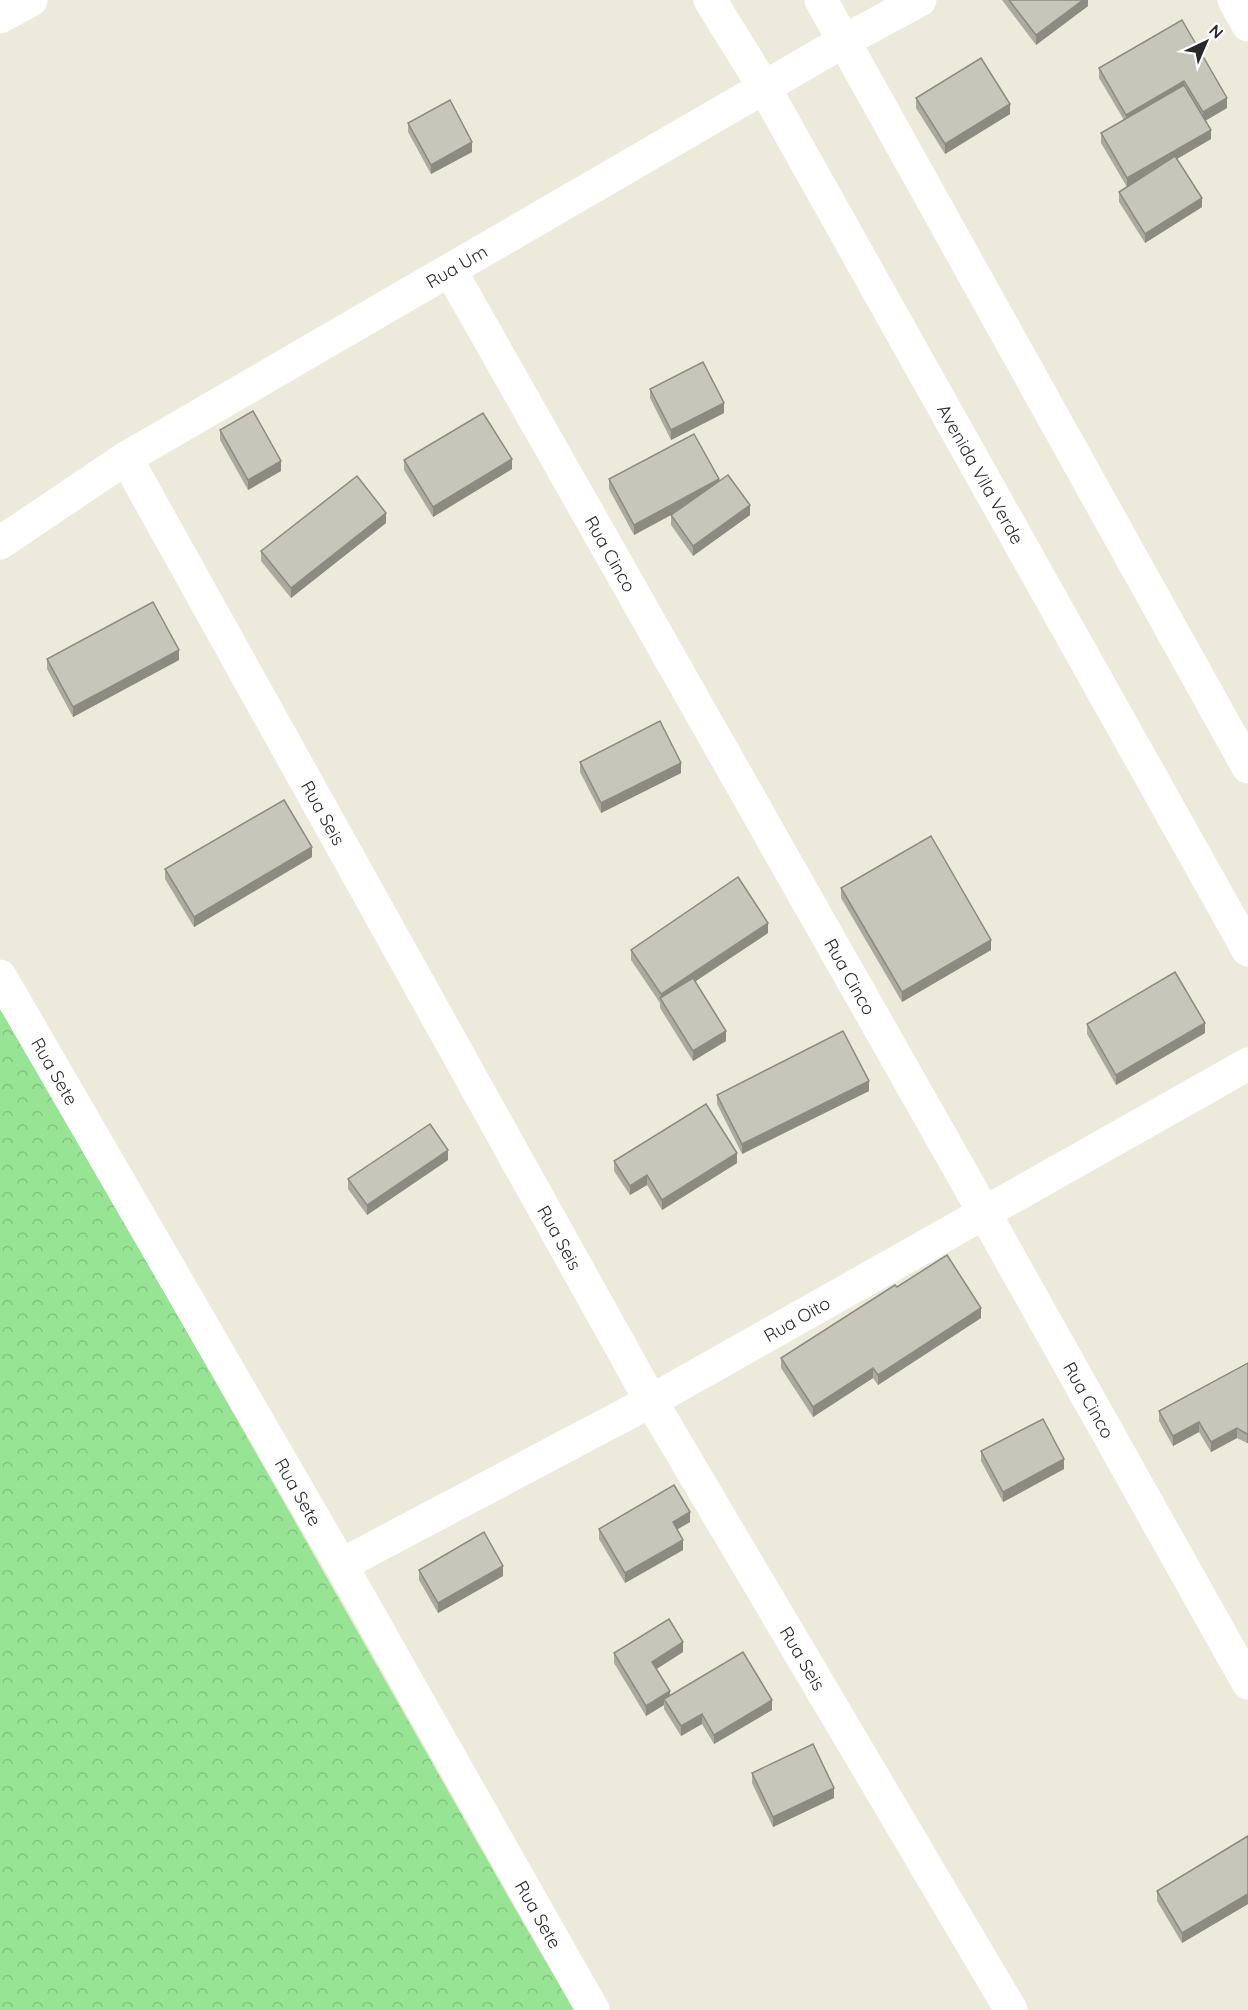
<svg xmlns="http://www.w3.org/2000/svg" width="1248" height="2010" font-family="Quicksand,sans-serif">
	<style>
		.forest { fill: url(#forest-crowns) }
		.lines { fill: none; stroke-linecap: round; stroke-linejoin: round }
		.street { stroke: #fff; stroke-width: 33 }
		.wall { fill: #abaaa0 }
		.shaded-wall { fill: #8b8b82 }
		.building { fill: #c7c6ba; stroke: #8b8b82; stroke-width: 1.5 }
		.labels { text-anchor: middle; dominant-baseline: central; stroke-width: 5; stroke-linejoin: round; paint-order: stroke }
		.street-label { font-size: 18px; fill: #292929; stroke: #fff }
	</style>
	<defs>
		<pattern id="forest-crowns" width="20" height="18" patternUnits="userSpaceOnUse" patternTransform="scale(1.5)"><rect width="20" height="18" fill="#97e594"/><path d="M2 6a3 3 0 1 1 6 0M12 15a3 3 0 1 1 6 0" fill="none" stroke="#82c480"/></pattern>
	</defs>
	<rect width="100%" height="100%" fill="#eceada"/>
	<polygon class="forest" points="0,1003 517,1912 574,2010 0,2010"/>
	<g class="lines">
		<g class="street">
			<path id="s1" d="M 710,0 L 764,87 L 1248,950"/>
			<polyline points="821,0 1248,767"/>
			<polyline points="1234,0 1248,25"/>
			<polyline points="0,17 31,0"/>
			<path id="s2" d="M 450,270 L 985,1214 L 1248,1683"/>
			<path id="s3" d="M 126,458 L 651,1401 L 1011,2010"/>
			<path id="s4" d="M 0,543 L 126,458 L 844,41 L 920,0"/>
			<path id="s5" d="M 0,976 L 341,1565 L 593,2010"/>
			<path id="s6" d="M 341,1565 L 651,1401 L 1248,1064"/>
		</g>
	</g>
	<g class="wall">
		<polygon points="1002,0 1088,0 1088,6 1036,45"/>
		<polygon points="1182,20 1227,108 1205,121 1211,139 1177,159 1202,207 1145,243 1119,202 1119,192 1127,187 1101,143 1101,133 1124,120 1099,78 1099,68"/>
		<polygon points="916,98 1010,114 945,154 916,108"/>
		<polygon points="408,123 472,152 431,174 408,132"/>
		<polygon points="650,389 724,413 671,440 650,398"/>
		<polygon points="220,430 281,471 248,490 220,440"/>
		<polygon points="404,460 512,469 433,517 404,470"/>
		<polygon points="609,479 719,481 750,515 693,556 671,525 671,515 634,535 609,489"/>
		<polygon points="386,523 291,598 261,561 261,551"/>
		<polygon points="47,659 179,660 73,717 47,669"/>
		<polygon points="580,762 681,773 601,813 580,772"/>
		<polygon points="312,857 194,927 165,879 165,869"/>
		<polygon points="841,888 991,950 902,1002 841,898"/>
		<polygon points="768,933 695,981 726,1041 693,1061 660,1008 660,1003 631,960 631,950"/>
		<polygon points="1087,1024 1205,1033 1116,1085 1087,1034"/>
		<polygon points="869,1091 742,1154 717,1104 717,1095"/>
		<polygon points="448,1160 367,1215 348,1189 348,1179"/>
		<polygon points="614,1161 737,1163 662,1210 647,1185 630,1195 614,1171"/>
		<polygon points="897,1287 981,1318 878,1385 873,1378 813,1417 781,1368 781,1358"/>
		<polygon points="1248,1363 1247,1443 1237,1438 1211,1452 1199,1432 1173,1446 1159,1421 1159,1411"/>
		<polygon points="981,1451 1064,1469 1003,1502 981,1461"/>
		<polygon points="690,1522 677,1529 683,1550 625,1583 599,1539 599,1529"/>
		<polygon points="419,1570 503,1576 438,1613 419,1580"/>
		<polygon points="683,1652 656,1669 670,1695 772,1710 714,1744 702,1724 681,1736 664,1709 664,1705 646,1716 614,1663 614,1653"/>
		<polygon points="752,1773 834,1798 773,1827 752,1783"/>
		<polygon points="1248,1836 1248,1904 1182,1943 1157,1901 1157,1891"/>
	</g>
	<g class="shaded-wall">
		<polygon points="1083,0 1088,0 1088,6 1036,45 1036,35"/>
		<polygon points="1184,81 1184,91 1126,124 1126,115"/>
		<polygon points="1227,98 1227,108 1203,122 1203,112"/>
		<polygon points="1010,104 1010,114 945,154 945,144"/>
		<polygon points="1211,130 1211,139 1127,188 1127,178"/>
		<polygon points="472,142 472,152 431,174 431,165"/>
		<polygon points="1202,198 1202,207 1145,243 1145,234"/>
		<polygon points="724,403 724,413 671,440 671,430"/>
		<polygon points="512,459 512,469 433,517 433,507"/>
		<polygon points="281,461 281,471 248,490 248,480"/>
		<polygon points="719,479 719,489 634,535 634,525"/>
		<polygon points="750,505 750,515 693,556 693,546"/>
		<polygon points="386,513 386,523 291,598 291,588"/>
		<polygon points="179,650 179,660 73,717 73,707"/>
		<polygon points="681,763 681,773 601,813 601,803"/>
		<polygon points="312,847 312,857 194,927 194,917"/>
		<polygon points="768,923 768,933 663,1003 661,1000 661,994"/>
		<polygon points="991,940 991,950 902,1002 902,992"/>
		<polygon points="1205,1023 1205,1033 1116,1085 1116,1075"/>
		<polygon points="726,1031 726,1041 693,1061 693,1051"/>
		<polygon points="869,1081 869,1091 742,1154 742,1144"/>
		<polygon points="448,1150 448,1160 367,1215 367,1205"/>
		<polygon points="737,1153 737,1163 662,1210 662,1200"/>
		<polygon points="647,1175 647,1185 630,1195 630,1186"/>
		<polygon points="981,1308 981,1318 878,1385 878,1375"/>
		<polygon points="873,1368 873,1378 813,1417 813,1407"/>
		<polygon points="1199,1422 1199,1432 1173,1446 1173,1436"/>
		<polygon points="1237,1428 1237,1438 1211,1452 1211,1442"/>
		<polygon points="1248,1433 1248,1443 1247,1443 1247,1434"/>
		<polygon points="1064,1459 1064,1469 1003,1502 1003,1492"/>
		<polygon points="690,1512 690,1522 673,1532 673,1522"/>
		<polygon points="683,1540 683,1550 625,1583 625,1573"/>
		<polygon points="503,1566 503,1576 438,1613 438,1603"/>
		<polygon points="683,1642 683,1652 652,1672 652,1662"/>
		<polygon points="670,1691 670,1701 664,1699 664,1705 646,1716 646,1706"/>
		<polygon points="772,1700 772,1710 714,1744 714,1735"/>
		<polygon points="702,1714 702,1724 681,1736 681,1726"/>
		<polygon points="834,1788 834,1798 773,1827 773,1817"/>
		<polygon points="1248,1894 1248,1904 1182,1943 1182,1933"/>
	</g>
	<g class="building">
		<polygon points="1009,0 1083,0 1036,35"/>
		<polygon points="1182,20 1227,98 1203,112 1184,81 1126,115 1099,68"/>
		<polygon points="981,58 1010,104 945,144 916,98"/>
		<polygon points="1184,85 1211,130 1127,178 1101,133"/>
		<polygon points="450,100 472,142 431,165 408,123"/>
		<polygon points="1175,156 1202,198 1145,234 1119,192"/>
		<polygon points="703,362 724,403 671,430 650,389"/>
		<polygon points="253,411 281,461 248,480 220,430"/>
		<polygon points="483,413 512,459 433,507 404,460"/>
		<polygon points="694,434 719,479 634,525 609,479"/>
		<polygon points="728,475 750,505 693,546 671,515"/>
		<polygon points="357,476 386,513 291,588 261,551"/>
		<polygon points="153,602 179,650 73,707 47,659"/>
		<polygon points="660,721 681,763 601,803 580,762"/>
		<polygon points="284,800 312,847 194,917 165,869"/>
		<polygon points="931,836 991,940 902,992 841,888"/>
		<polygon points="738,877 768,923 661,994 631,950"/>
		<polygon points="1175,972 1205,1023 1116,1075 1087,1024"/>
		<polygon points="693,978 726,1031 693,1051 660,998"/>
		<polygon points="843,1031 869,1081 742,1144 717,1095"/>
		<polygon points="706,1104 737,1153 662,1200 647,1175 630,1186 614,1161"/>
		<polygon points="430,1124 448,1150 367,1205 348,1179"/>
		<polygon points="947,1255 981,1308 878,1375 873,1368 813,1407 781,1358 895,1285 897,1287"/>
		<polygon points="1248,1363 1248,1433 1247,1434 1237,1428 1211,1442 1199,1422 1173,1436 1159,1411"/>
		<polygon points="1043,1419 1064,1459 1003,1492 981,1451"/>
		<polygon points="674,1485 690,1512 673,1522 683,1540 625,1573 599,1529"/>
		<polygon points="484,1532 503,1566 438,1603 419,1570"/>
		<polygon points="669,1619 683,1642 652,1662 670,1691 646,1706 614,1653"/>
		<polygon points="743,1652 772,1700 714,1735 702,1714 681,1726 664,1699"/>
		<polygon points="813,1744 834,1788 773,1817 752,1773"/>
		<polygon points="1248,1836 1248,1894 1182,1933 1157,1891"/>
	</g>
	<g class="labels">
		<g class="street-label">
			<text stroke="none"><textPath href="#s4" startOffset="534">Rua Um</textPath></text>
			<text stroke="none"><textPath href="#s1" startOffset="546">Avenida Vila Verde</textPath></text>
			<text stroke="none"><textPath href="#s2" startOffset="326">Rua Cinco</textPath></text>
			<text stroke="none"><textPath href="#s3" startOffset="406">Rua Seis</textPath></text>
			<text stroke="none"><textPath href="#s2" startOffset="812">Rua Cinco</textPath></text>
			<text stroke="none"><textPath href="#s5" startOffset="110">Rua Sete</textPath></text>
			<text stroke="none"><textPath href="#s3" startOffset="892">Rua Seis</textPath></text>
			<text stroke="none"><textPath href="#s6" startOffset="518">Rua Oito</textPath></text>
			<text stroke="none"><textPath href="#s2" startOffset="1298">Rua Cinco</textPath></text>
			<text stroke="none"><textPath href="#s5" startOffset="596">Rua Sete</textPath></text>
			<text stroke="none"><textPath href="#s3" startOffset="1378">Rua Seis</textPath></text>
			<text stroke="none"><textPath href="#s5" startOffset="1082">Rua Sete</textPath></text>
		</g>
	</g>
	<g transform="translate(1206 42) rotate(44)" stroke="#ffffff" stroke-width="4.5" paint-order="stroke">
	<path d="M0-4.5L10 22L0 15L-10 22Z" fill="#292929"/>
	<text y="-9" font-size="16" font-weight="bold" text-anchor="middle" fill="#292929">N</text>
	</g>
</svg>
